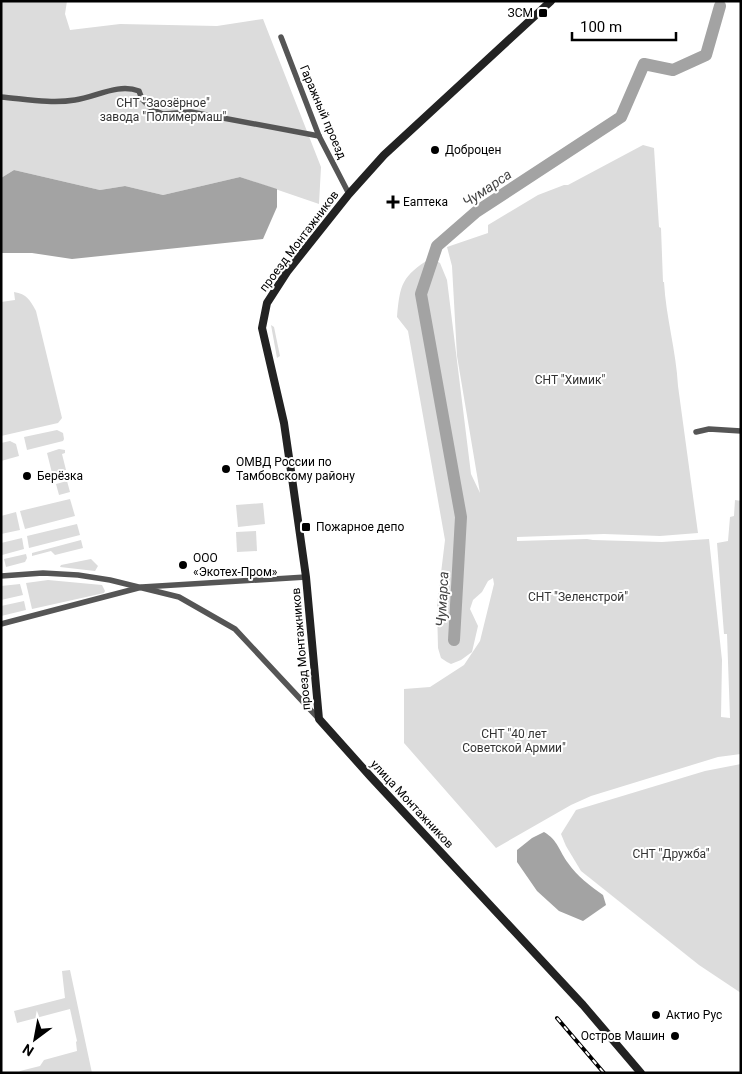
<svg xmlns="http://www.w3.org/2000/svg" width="742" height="1074" font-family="Roboto,sans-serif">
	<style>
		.green { fill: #dcdcdc }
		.water { fill: #a3a3a3 }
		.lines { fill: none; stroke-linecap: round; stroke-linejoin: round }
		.river { stroke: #a3a3a3; stroke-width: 12 }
		.street { stroke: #555; stroke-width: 5.5 }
		.secondary { stroke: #222; stroke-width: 8 }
		.rail-casing { stroke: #000; stroke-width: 4 }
		.rail { stroke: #fff; stroke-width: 2; stroke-dasharray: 5.5; stroke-linecap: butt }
		.poi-dot { fill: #000; stroke: #fff; stroke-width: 2 }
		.labels { text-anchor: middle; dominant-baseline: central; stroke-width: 4; stroke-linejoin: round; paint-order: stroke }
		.poi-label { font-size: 12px; fill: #000; stroke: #fff; text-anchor: start }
		.park-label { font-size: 12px; fill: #333; stroke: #fff }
		.street-label { font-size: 12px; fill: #000; stroke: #fff }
		.water-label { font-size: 14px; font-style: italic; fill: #444; stroke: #fff }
	</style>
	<rect width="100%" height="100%" fill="#fff"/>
	<g class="green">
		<polygon points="1,1 67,1 65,14 70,30 120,24 217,26 263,19 321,167 319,204 240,177 163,195 125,186 100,190 14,170 1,178"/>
		<path d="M 643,145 L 654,148 L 659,227 L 661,228 L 663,282 L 664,282 C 666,318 676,350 678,386 L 698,533 L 660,536 L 604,534 L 517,537 L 517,541 L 587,539 L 593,540 L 662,542 L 709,539 L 722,660 L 721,717 L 730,718 L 727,634 L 724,634 L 717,543 L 728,541 L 730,517 L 734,516 L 735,500 L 741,501 L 741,754 L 718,757 L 591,796 L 571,805 L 496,848 L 404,743 L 404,689 L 430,687 L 464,665 L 480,641 L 494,584 L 493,578 L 488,581 L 482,592 L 473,600 L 470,609 L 478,626 L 472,652 L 461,660 L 451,664 L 447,662 L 441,658 L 438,648 L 437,606 L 445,540 L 408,331 L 397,317 C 400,284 402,276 431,258 L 440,263 L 447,280 L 471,474 L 480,493 L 457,356 L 452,266 L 447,247 L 488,233 L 488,225 L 538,195 L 564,185 L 568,185 Z"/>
		<path d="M 14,292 C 27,294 30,300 36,311 L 62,418 L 58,423 L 1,436 L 1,302 L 15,300 Z"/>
		<polygon points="271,325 274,327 280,356 277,358"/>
		<polygon points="57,430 63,433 64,439 63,441 27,450 24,437"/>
		<polygon points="10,441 16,444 19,456 1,461 1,443"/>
		<polygon points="59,449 65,450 65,453 62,454 66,470 52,473 47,453"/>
		<polygon points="67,481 70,492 59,495 56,484"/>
		<polygon points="70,499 75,516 25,529 20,511"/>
		<polygon points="263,503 265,524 238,527 236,505"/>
		<polygon points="16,512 20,530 1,534 1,516"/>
		<polygon points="77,524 80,535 29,548 27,536"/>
		<polygon points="256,531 257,551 237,552 236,532"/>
		<polygon points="22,538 24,549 2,555 1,543"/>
		<polygon points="81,540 83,548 55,555 51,551 32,556 32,553"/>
		<polygon points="26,554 27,558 25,562 6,567 4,559"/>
		<polygon points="91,559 98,566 95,571 60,567 61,565"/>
		<polygon points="48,580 102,585 105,591 104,593 32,609 26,583"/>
		<polygon points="20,584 23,595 1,600 1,586"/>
		<polygon points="24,601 26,610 1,616 1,606"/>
		<polygon points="741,764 741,993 699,965 581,871 566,846 561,834 576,810 705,771"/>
		<polygon points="70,970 92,1073 19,1073 20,1071 40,1066 44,1060 77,1051 76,1042 77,1041 70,1009 17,1023 14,1011 65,998 62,971"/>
	</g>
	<g class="water">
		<polygon points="14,170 100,190 125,186 163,195 240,177 277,189 277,207 263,239 72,259 32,253 1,253 1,178"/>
		<path d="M 544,832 C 558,840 559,851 568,863 C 577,876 590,886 603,895 L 606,905 L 583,921 L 559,911 L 537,891 L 517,862 L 517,850 L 532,838 Z"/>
	</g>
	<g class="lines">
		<polyline class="river" points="454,640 461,517 421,294 437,246 476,212 621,117 644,64 673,70 706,55 720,6"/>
		<g class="street">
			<polyline points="281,37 319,136 349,194"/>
			<path d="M 1,97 C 25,99 51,104 75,100 C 96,97 118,83 139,91 L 142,99 L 153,110 L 163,114 L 191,112 L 319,136"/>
			<polyline points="696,432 709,429 741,431"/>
			<polyline points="1,576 43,573 78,575 110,580 179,597 235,629 319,719"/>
			<polyline points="1,624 142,587 306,577"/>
		</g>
		<polyline class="secondary" points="551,1 384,155 349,194 287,272 267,303 262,328 284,423 291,471 306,577 319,719 370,776 583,1005 641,1073"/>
		<defs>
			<polyline id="rail" points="557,1018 604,1073"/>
		</defs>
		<use href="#rail" class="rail-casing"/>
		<use href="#rail" class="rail"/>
	</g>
	<g class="poi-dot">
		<rect x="538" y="8" width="10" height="10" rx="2.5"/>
		<circle cx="435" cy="150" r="5"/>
		<path d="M390.5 194.5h5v5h5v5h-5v5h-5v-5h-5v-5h5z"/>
		<circle cx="226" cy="469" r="5"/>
		<circle cx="27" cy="476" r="5"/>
		<rect x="301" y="522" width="10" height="10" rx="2.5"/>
		<circle cx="183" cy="565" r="5"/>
		<circle cx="656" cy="1015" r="5"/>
		<circle cx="675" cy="1036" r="5"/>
	</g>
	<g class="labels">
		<g class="poi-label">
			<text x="533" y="13" text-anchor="end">ЗСМ</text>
			<text x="445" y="150">Доброцен</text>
			<text x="403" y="202">Еаптека</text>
			<text x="236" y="462">ОМВД России по<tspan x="236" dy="14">Тамбовскому району</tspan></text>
			<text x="37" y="476">Берёзка</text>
			<text x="316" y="527">Пожарное депо</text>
			<text x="193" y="558">ООО<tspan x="193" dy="14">«Экотех-Пром»</tspan></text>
			<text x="666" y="1015">Актио Рус</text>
			<text x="665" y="1036" text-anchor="end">Остров Машин</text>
		</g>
		<g class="park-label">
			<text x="163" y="103">СНТ "Заозёрное"<tspan x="163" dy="14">завода "Полимермаш"</tspan></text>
			<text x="570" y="380">СНТ "Химик"</text>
			<text x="578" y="597">СНТ "Зеленстрой"</text>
			<text x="514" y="734">СНТ "40 лет<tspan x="514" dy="14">Советской Армии"</tspan></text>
			<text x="671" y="854">СНТ "Дружба"</text>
		</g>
		<g class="street-label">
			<text transform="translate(323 112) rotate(67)">Гаражный проезд</text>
			<text transform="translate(299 241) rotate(-53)">проезд Монтажников</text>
			<text transform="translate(301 649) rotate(-95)">проезд Монтажников</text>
			<text transform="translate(412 804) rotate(47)">улица Монтажников</text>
		</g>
		<g class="water-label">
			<text transform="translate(487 188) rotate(-34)">Чумарса</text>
			<text transform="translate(442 599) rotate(-87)">Чумарса</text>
		</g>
	</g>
	<rect width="742" height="1074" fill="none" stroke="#000000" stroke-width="5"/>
	<g transform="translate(35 1039) rotate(212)" stroke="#ffffff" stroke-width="4" paint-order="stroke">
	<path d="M0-4L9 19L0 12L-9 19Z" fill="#000000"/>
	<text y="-8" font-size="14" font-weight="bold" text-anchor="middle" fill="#000000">N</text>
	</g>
	<path d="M572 32v8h104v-8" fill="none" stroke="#000000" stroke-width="2.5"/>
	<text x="580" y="32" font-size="15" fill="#000000" stroke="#ffffff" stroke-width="4" paint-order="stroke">100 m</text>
</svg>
